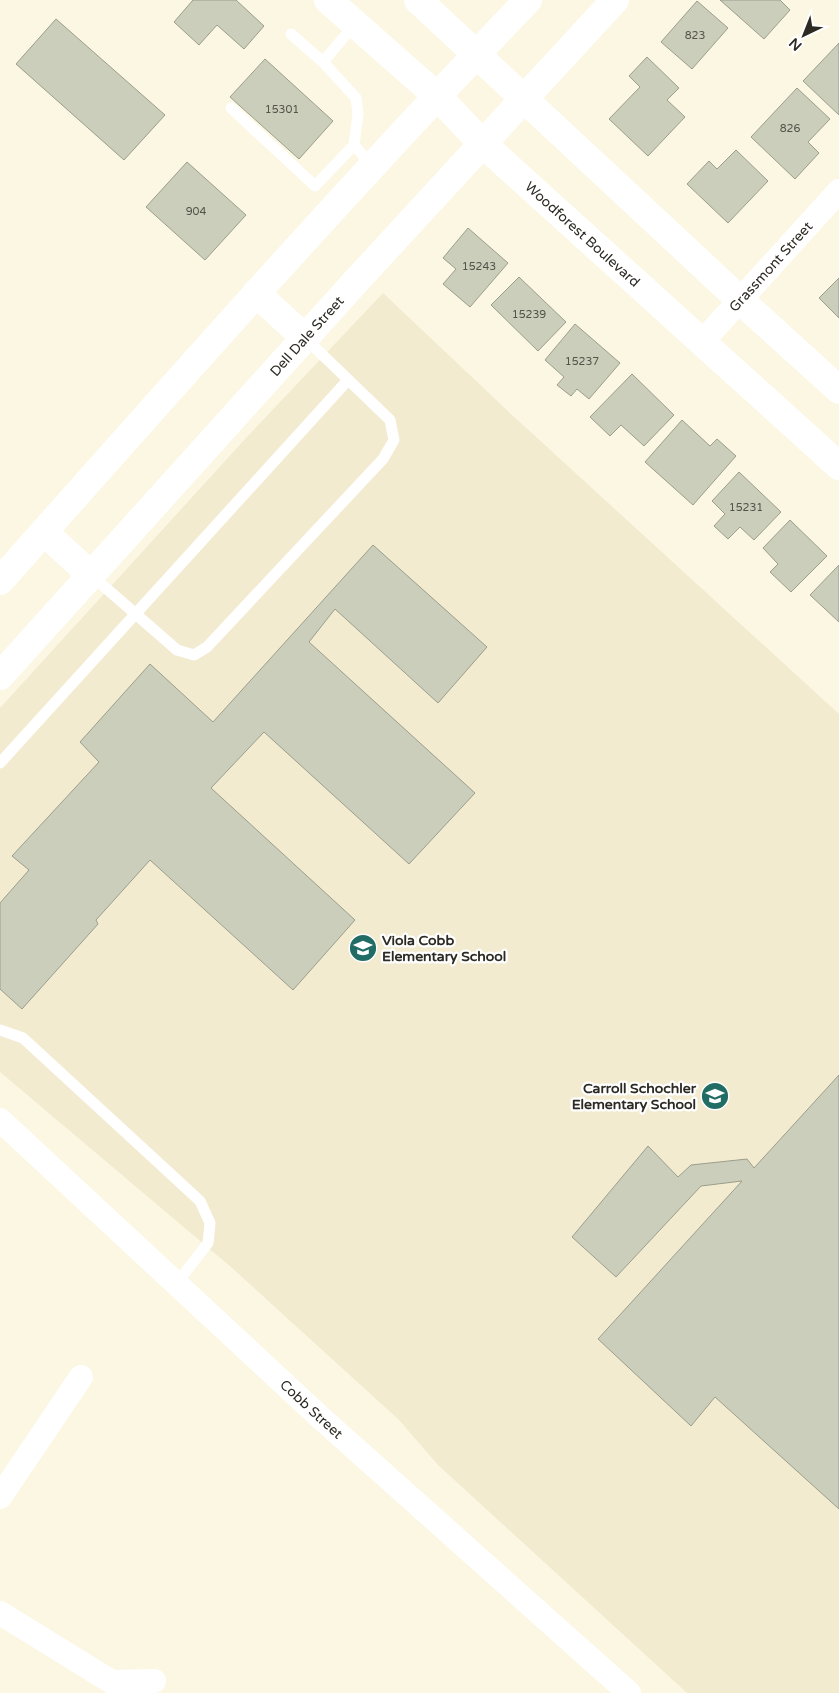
<svg xmlns="http://www.w3.org/2000/svg" width="839" height="1693" font-family="'Varela Round',sans-serif">
	<style>
		.built { fill: #f2ebd0 }
		.building { fill: #cbcebb; stroke: #9b9e8b }
		.lines { fill: none; stroke-linecap: round; stroke-linejoin: round }
		.service { stroke: #fff; stroke-width: 11 }
		.minor { stroke: #fff; stroke-width: 24 }
		.secondary { stroke: #fff; stroke-width: 28 }
		.labels { text-anchor: middle; dominant-baseline: central; stroke-width: 4.5; stroke-linejoin: round; paint-order: stroke }
		.number-label { font-size: 11px; fill: #545349 }
		.street-label { font-size: 14px; fill: #2c2a23; stroke: #fff }
		.poi-label { font-size: 14px; font-weight: bold; fill: #2c2a23; stroke: #fff; text-anchor: start }
	</style>
	<rect width="100%" height="100%" fill="#fcf7e3"/>
	<polygon class="built" points="383,293 511,414 839,714 839,1693 687,1693 438,1465 399,1420 231,1267 0,1072 0,708 246,438"/>
	<g class="building">
		<polygon points="193,0 236,0 264,26 244,49 217,25 199,45 174,22"/>
		<polygon points="720,0 780,0 790,10 764,39"/>
		<polygon points="697,1 728,28 692,69 661,42"/>
		<polygon points="56,19 165,115 124,160 16,64"/>
		<polygon points="839,43 839,115 803,81"/>
		<polygon points="647,57 679,88 667,100 685,117 648,156 609,119 640,87 629,76"/>
		<polygon points="265,59 333,121 299,159 230,97"/>
		<polygon points="797,88 830,119 808,142 819,153 795,179 751,137"/>
		<polygon points="736,150 768,181 728,223 687,184 709,161 717,169"/>
		<polygon points="187,162 246,215 205,260 146,207"/>
		<polygon points="468,228 508,263 470,307 443,284 456,269 443,258"/>
		<polygon points="519,277 566,322 538,351 491,305"/>
		<polygon points="839,278 839,318 819,298"/>
		<polygon points="575,324 620,363 589,399 577,389 571,396 557,385 564,377 545,360"/>
		<polygon points="632,374 674,415 644,446 621,425 610,436 590,417"/>
		<polygon points="682,420 710,446 717,439 736,456 693,505 645,462"/>
		<polygon points="739,472 781,512 754,540 740,527 728,539 714,526 725,514 712,501"/>
		<polygon points="790,520 827,556 791,592 770,572 778,564 763,548"/>
		<polygon points="373,545 487,647 438,703 335,609 309,642 475,793 409,864 264,732 211,788 355,920 293,990 150,860 96,920 98,924 22,1009 0,989 0,903 29,870 12,856 99,762 80,742 150,664 213,722"/>
		<polygon points="839,565 839,622 810,595"/>
		<polygon points="839,1075 839,1509 715,1397 691,1426 598,1339 742,1181 701,1186 616,1277 572,1237 648,1146 678,1177 691,1165 747,1159 754,1168"/>
	</g>
	<g class="lines">
		<g class="service">
			<polyline points="355,24 323,62 356,98 358,114 354,145 372,166"/>
			<polyline points="291,34 323,62"/>
			<polyline points="231,108 315,186 354,145"/>
			<polyline points="91,575 177,650 194,655 207,647 383,459 394,440 390,420 305,338"/>
			<polyline points="0,763 348,380"/>
			<polyline points="0,1030 23,1038 200,1201 210,1223 208,1243 177,1283"/>
		</g>
		<g class="minor">
			<path id="s1" d="M 702,342 L 839,191"/>
			<path id="s2" d="M 0,1120 L 321,1418 L 629,1693"/>
			<polyline points="0,1497 81,1377"/>
			<polyline points="0,1613 112,1682 154,1681"/>
		</g>
		<g class="secondary">
			<path id="s3" d="M 328,0 L 437,96 L 483,144 L 839,466"/>
			<polyline points="418,0 740,300 839,390"/>
			<polyline points="256,293 305,338"/>
			<polyline points="44,532 91,575"/>
			<path d="M 0,581 C 174,385 347,189 528,0"/>
			<path id="s4" d="M 0,676 L 358,279 L 615,0"/>
		</g>
	</g>
	<defs>
		<symbol id="school-disc" viewBox="-11 -11 22 22"><circle r="9.5" fill="#226c66" stroke="#fff"/><path d="M0-5L7-2L0 1L-7-2ZM-4 1L0 2.5L4 1V4Q0 6-4 4Z" fill="#fff"/></symbol>
	</defs>
	<g fill-rule="evenodd">
		<use href="#school-disc" x="347" y="932" width="32" height="32"/>
		<use href="#school-disc" x="699" y="1080" width="32" height="32"/>
	</g>
	<g class="labels">
		<g class="number-label">
			<text x="695" y="35">823</text>
			<text x="282" y="109">15301</text>
			<text x="790" y="128">826</text>
			<text x="196" y="211">904</text>
			<text x="479" y="266">15243</text>
			<text x="529" y="314">15239</text>
			<text x="582" y="361">15237</text>
			<text x="746" y="507">15231</text>
		</g>
		<g class="street-label">
			<text stroke="none"><textPath href="#s3" startOffset="346">Woodforest Boulevard</textPath></text>
			<text stroke="none"><textPath href="#s1" startOffset="102">Grassmont Street</textPath></text>
			<text stroke="none"><textPath href="#s4" startOffset="458">Dell Dale Street</textPath></text>
			<text stroke="none"><textPath href="#s2" startOffset="425">Cobb Street</textPath></text>
		</g>
		<g class="poi-label">
			<text x="382" y="940">Viola Cobb<tspan x="382" dy="16">Elementary School</tspan></text>
			<text x="696" y="1088" text-anchor="end">Carroll Schochler<tspan x="696" dy="16">Elementary School</tspan></text>
		</g>
	</g>
	<g transform="translate(804 35) rotate(223)" stroke="#ffffff" stroke-width="4" paint-order="stroke">
	<path d="M0-4L9 19L0 12L-9 19Z" fill="#2c2a23"/>
	<text y="-8" font-size="14" font-weight="bold" text-anchor="middle" fill="#2c2a23">N</text>
	</g>
</svg>
